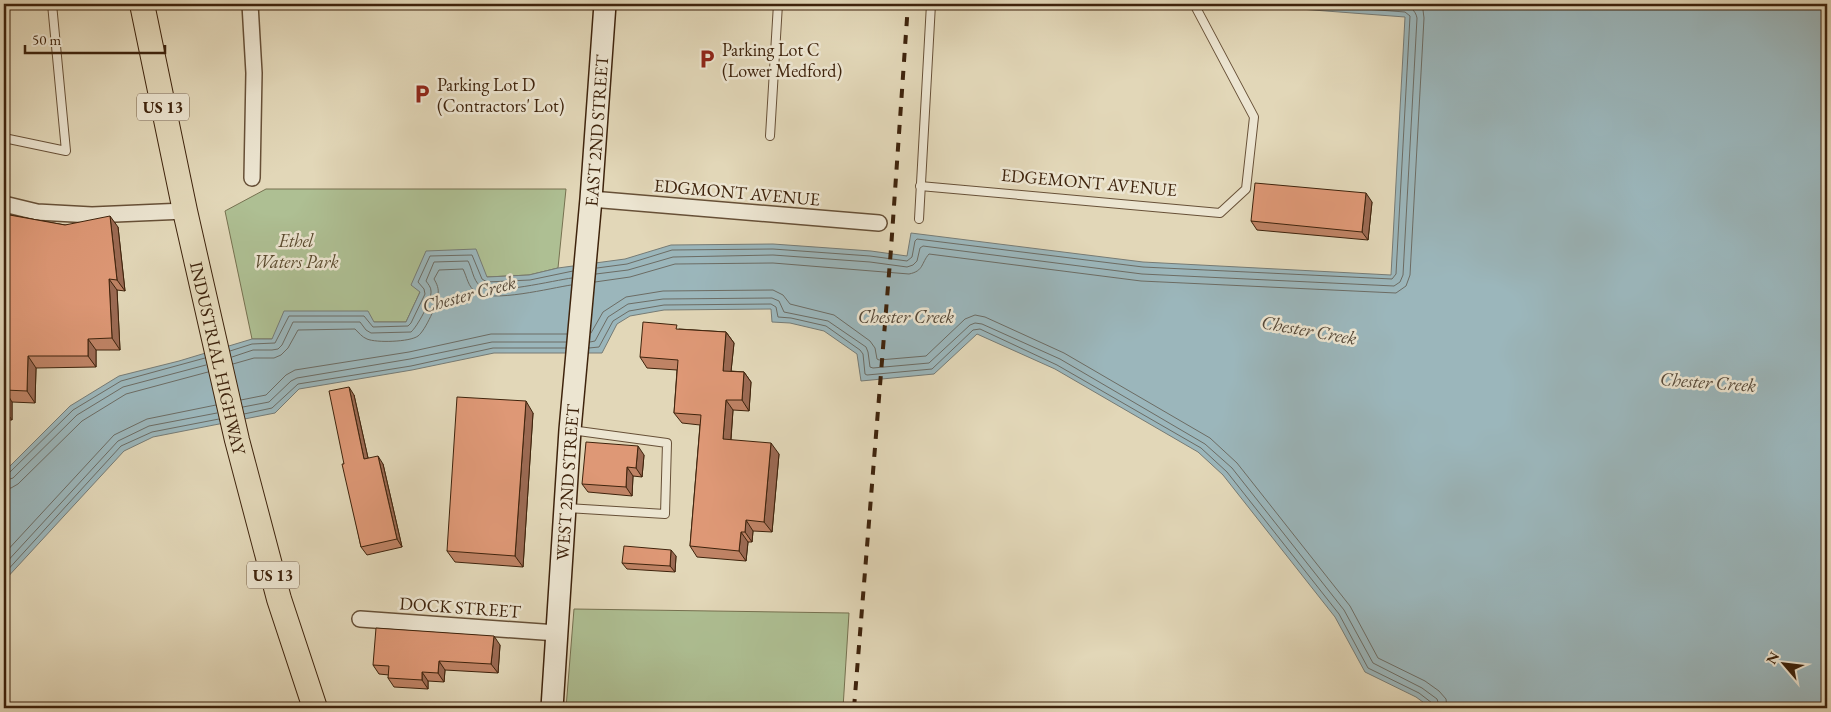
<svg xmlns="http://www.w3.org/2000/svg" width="1831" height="712" font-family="'EB Garamond',serif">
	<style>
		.green { fill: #aebf93; stroke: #767150 }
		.water { fill: #9bb6bb; stroke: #767b75 }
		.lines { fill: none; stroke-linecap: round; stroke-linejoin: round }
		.shore { stroke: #6c6c64; stroke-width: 1 }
		.lane-casing { stroke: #675037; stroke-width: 10 }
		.street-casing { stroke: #675037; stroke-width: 18 }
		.secondary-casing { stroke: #3e230c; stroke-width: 24 }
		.primary-casing { stroke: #3e230c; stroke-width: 26 }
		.lane { stroke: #ece5d1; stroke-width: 8 }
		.street { stroke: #ece5d1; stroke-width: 15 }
		.secondary { stroke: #ece5d1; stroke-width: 21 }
		.primary { stroke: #e2d7b8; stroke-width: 24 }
		.rail { stroke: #3e230c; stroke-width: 4; stroke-dasharray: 9 9; stroke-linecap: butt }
		.wall { fill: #bf8365; stroke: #3e230c }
		.shaded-wall { fill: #9b6a53; stroke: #3e230c }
		.building { fill: #de9876; stroke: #3e230c }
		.labels { text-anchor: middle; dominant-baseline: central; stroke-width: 5; stroke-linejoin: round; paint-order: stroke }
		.shield { fill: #ece5d1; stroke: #725d47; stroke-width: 1 }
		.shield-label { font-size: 16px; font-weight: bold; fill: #3e230c }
		.poi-label { font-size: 18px; fill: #3e230c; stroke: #ece5d1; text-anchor: start }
		.street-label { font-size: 18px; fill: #3e230c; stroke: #ece5d1 }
		.park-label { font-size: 18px; font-style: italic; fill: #5a4a2e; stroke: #ece5d1 }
		.water-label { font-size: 19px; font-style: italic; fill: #554838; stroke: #ece5d1 }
	</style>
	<rect width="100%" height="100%" fill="#e2d7b8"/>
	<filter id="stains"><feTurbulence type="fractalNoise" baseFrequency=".004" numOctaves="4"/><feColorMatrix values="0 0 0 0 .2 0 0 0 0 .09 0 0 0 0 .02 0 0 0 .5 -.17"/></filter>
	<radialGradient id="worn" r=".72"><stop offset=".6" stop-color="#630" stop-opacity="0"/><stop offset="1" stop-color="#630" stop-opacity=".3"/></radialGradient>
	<g class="green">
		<polygon points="266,189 566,189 558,268 529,275 487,277 420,292 406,322 374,322 272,339 252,339 225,211"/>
		<polygon points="574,609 849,613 843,708 566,708"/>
	</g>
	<polygon class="water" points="1234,4 1827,4 1827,708 1431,708 1416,697 1365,672 1335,617 1223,475 1198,452 1055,369 977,334 934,374 861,381 857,354 824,331 790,323 772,322 771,309 664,310 630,316 617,324 602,353 494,353 412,370 299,389 275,413 153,437 124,451 4,581 4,472 70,406 119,376 179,361 252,339 272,339 284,311 368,311 374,322 406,322 420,292 411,285 426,251 476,249 487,277 529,275 558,268 625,259 671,245 773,244 871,251 907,256 911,233 1143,262 1391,275 1405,17"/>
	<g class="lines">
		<g class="shore">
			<polyline points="597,268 627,264 672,250 773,249 870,256 907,261 912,257 915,241 917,239 1143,267 1392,279 1396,274 1410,16 1405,12 1297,4"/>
			<path d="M 596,274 L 628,270 L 673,257 L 773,255 L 870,262 L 907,267 L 913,265 L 917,261 L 920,248 L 923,246 L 1142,274 L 1394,286 L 1400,282 L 1403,275 L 1417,18 C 1414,2 1395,5 1382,4"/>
			<path d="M 595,282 L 630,277 L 675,264 L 773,263 L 909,274 C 924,271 921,263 929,254 L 1141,281 L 1396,293 L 1406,286 L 1410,275 L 1424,18 L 1423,10 L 1418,4"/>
			<polyline points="591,333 603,312 626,297 663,291 773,290 783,295 790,304 834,315 870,341 875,348 877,359 879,360 926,356 965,319 975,315 985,317 1064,353 1210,438 1237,463 1350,606 1378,658 1425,681 1439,691 1446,699 1447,708"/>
			<polyline points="590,342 595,341 608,317 628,304 663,299 772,298 779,301 784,312 828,321 866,347 868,352 870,367 873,368 929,363 970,325 975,323 982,324 1060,359 1205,444 1232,468 1344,610 1373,663 1422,688 1437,699 1440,708"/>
			<polyline points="589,348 599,347 613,321 629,311 664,305 771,304 776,307 778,317 791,318 826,326 860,350 863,354 865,374 867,375 932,369 973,330 980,329 1057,365 1201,448 1227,472 1339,614 1368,668 1419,693 1432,703 1434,708"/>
			<polyline points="230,351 252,344 275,343 289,316 364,316 373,327 408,326 411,323 425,294 424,289 418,282 430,256 472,255 482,279 487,282 530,280 573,271"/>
			<path d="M 232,357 L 253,350 L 272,350 L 278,349 L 282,345 L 293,322 L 360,322 L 366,330 L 371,333 L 411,332 C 417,327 432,300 431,291 C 431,287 428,284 426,281 L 434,262 L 468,261 C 472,268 473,280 480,286 C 492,296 555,280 572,278"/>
			<path d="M 233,364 L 254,358 L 274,358 L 281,355 L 288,348 L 298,330 L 355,329 C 359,333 362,337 367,339 C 376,343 410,342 418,336 C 425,331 438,303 438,294 C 439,289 437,284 434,279 L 439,270 L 463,269 C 467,277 468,287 476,292 C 492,303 551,288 571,285"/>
			<polyline points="241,400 266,395 286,375 295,370 409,352 491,334 567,334"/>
			<polyline points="243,407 269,402 291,381 297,378 410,359 492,342 566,342"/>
			<polyline points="244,414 272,408 298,384 411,366 493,348 566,348"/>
			<polyline points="4,475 9,473 73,410 121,381 205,358"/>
			<polyline points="4,481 13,478 77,415 123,387 206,365"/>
			<polyline points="4,489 11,488 18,484 82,421 126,394 208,372"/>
			<polyline points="4,554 114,435 147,419 216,405"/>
			<polyline points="4,565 118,441 149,426 217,413"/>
			<polyline points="4,574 121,446 152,432 219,419"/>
		</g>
		<defs>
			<g id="lane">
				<polyline points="770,136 778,4"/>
				<polyline points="4,138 66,151 52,4"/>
				<polyline points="920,186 1220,213 1246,189 1254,117 1194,4"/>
				<polyline points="919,219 931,4"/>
				<polyline points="567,508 665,514 667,443 571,430"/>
			</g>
			<g id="street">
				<polyline points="250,4 254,73 252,178"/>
				<polyline points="591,199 879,223"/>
				<polyline points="4,204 37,212 92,215 185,211"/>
				<polyline points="360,619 557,633"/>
			</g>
			<g id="secondary">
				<path id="s1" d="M 552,708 L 570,430 L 591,199 L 605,4"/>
			</g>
			<g id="primary">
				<path id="s2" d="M 142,4 L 185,211 L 237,440 L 279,599 L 315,708"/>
			</g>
		</defs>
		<use href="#lane" class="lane-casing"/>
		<use href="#street" class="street-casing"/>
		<use href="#secondary" class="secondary-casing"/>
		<use href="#primary" class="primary-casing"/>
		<use href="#lane" class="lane"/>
		<use href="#street" class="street"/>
		<use href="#secondary" class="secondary"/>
		<use href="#primary" class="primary"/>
		<polyline class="rail" points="854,708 891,249 908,4"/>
	</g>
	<g class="wall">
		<polygon points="1372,202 1368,240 1257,230 1251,221"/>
		<polygon points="4,214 65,225 118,227 125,291 117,290 120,350 96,350 96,367 36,368 35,403 12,402 12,420 4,420"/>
		<polygon points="679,329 726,332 734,343 731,371 744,372 751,382 749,411 733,410 731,440 779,454 772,532 753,531 752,542 748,542 746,561 697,557 690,546 700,425 682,423 674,413 677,370 647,368 640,357"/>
		<polygon points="354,395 368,458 383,464 402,547 367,555 361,547 344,464"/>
		<polygon points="533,413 523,567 455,562 447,551"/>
		<polygon points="644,455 642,477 633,476 632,496 588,492 582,484"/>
		<polygon points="676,556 675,572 627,569 622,563"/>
		<polygon points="500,645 498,673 445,670 444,682 428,681 428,689 394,687 388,678 389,675 379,674 373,665"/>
	</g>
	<g class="shaded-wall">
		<polygon points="1366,193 1372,202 1368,240 1362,232"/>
		<polygon points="110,216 118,227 125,291 117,280"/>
		<polygon points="109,279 117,290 120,350 112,338"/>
		<polygon points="726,332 734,343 730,381 723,371"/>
		<polygon points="88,339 96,350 96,367 88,356"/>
		<polygon points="28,356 36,368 35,403 27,391"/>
		<polygon points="744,372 751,382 749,411 742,400"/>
		<polygon points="349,387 354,395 370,467 364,459"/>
		<polygon points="5,390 12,402 12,420 4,409"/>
		<polygon points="726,400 733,410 730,450 723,439"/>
		<polygon points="526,401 533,413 523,567 515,556"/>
		<polygon points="771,443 779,454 772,532 764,522"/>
		<polygon points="638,446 644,455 642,477 636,468"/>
		<polygon points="378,456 383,464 402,547 397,539"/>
		<polygon points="627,467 633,476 632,496 626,487"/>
		<polygon points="746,520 753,531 752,542 745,532"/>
		<polygon points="741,532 748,542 746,561 739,551"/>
		<polygon points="671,550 676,556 675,572 670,566"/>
		<polygon points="494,636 500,645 498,673 491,664"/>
		<polygon points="439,661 445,670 444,682 438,673"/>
		<polygon points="422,672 428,681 428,689 422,680"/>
	</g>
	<g class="building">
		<polygon points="1255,183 1366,193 1362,232 1251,221"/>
		<polygon points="4,214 65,225 110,216 117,280 109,279 112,338 88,339 88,356 28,356 27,391 5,390 4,409"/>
		<polygon points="643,322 677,325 676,329 726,332 723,371 744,372 742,400 726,400 723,439 771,443 764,522 746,520 745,532 741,532 739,551 690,546 701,415 674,413 678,360 640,357"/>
		<polygon points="349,387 364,459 378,456 397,539 361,547 342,464 344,464 329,391"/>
		<polygon points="457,397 526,401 515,556 447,551"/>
		<polygon points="586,442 638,446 636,468 627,467 626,487 582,484"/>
		<polygon points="624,546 671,550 670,566 622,563"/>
		<polygon points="376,628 494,636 491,664 439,661 438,673 422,672 422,680 388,678 389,666 373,665"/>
	</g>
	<defs>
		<symbol id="parking-bare" viewBox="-9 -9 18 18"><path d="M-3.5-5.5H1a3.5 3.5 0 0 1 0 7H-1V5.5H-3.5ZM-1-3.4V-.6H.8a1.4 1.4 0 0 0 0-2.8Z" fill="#8f2418" stroke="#ece5d1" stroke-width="2.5" paint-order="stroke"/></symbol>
	</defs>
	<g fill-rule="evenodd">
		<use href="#parking-bare" x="693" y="45" width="28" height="28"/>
		<use href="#parking-bare" x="408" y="80" width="28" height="28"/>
	</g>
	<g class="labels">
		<g class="shield">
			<rect x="137" y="93.5" width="52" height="27" rx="4"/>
			<rect x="247" y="561.5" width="52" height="27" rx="4"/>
		</g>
		<g class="shield-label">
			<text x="163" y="107">US 13</text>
			<text x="273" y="575">US 13</text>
		</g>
		<g class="poi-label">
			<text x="722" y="49">Parking Lot C<tspan x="722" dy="21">(Lower Medford)</tspan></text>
			<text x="437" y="84">Parking Lot D<tspan x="437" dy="21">(Contractors' Lot)</tspan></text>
		</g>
		<g class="street-label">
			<text stroke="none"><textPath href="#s1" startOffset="579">EAST 2ND STREET</textPath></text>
			<text transform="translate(1089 182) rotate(5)">EDGEMONT AVENUE</text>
			<text transform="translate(737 192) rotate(5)">EDGMONT AVENUE</text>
			<text stroke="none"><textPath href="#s2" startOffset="362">INDUSTRIAL HIGHWAY</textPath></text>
			<text stroke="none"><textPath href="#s1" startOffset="226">WEST 2ND STREET</textPath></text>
			<text transform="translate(460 607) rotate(4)">DOCK STREET</text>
		</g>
		<g class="park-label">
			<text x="296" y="240">Ethel<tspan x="296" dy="21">Waters Park</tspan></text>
		</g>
		<g class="water-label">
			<text transform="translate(469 294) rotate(-15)">Chester Creek</text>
			<text x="906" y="316">Chester Creek</text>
			<text transform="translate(1309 330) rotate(10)">Chester Creek</text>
			<text transform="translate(1708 382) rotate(4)">Chester Creek</text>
		</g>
	</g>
	<rect width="1831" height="712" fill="none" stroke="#e2d7b8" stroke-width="20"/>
	<rect x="5" y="5" width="1821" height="702" fill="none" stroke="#3e230c" stroke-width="2.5"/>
	<rect x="10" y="10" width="1811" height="692" fill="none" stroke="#3e230c"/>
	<g transform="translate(1784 664) rotate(298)" stroke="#ece5d1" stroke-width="4" paint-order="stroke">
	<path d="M0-4L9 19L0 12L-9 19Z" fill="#3e230c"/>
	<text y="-8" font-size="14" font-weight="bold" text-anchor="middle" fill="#3e230c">N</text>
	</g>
	<path d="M25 45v8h140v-8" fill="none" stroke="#3e230c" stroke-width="2.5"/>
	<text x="32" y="45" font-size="15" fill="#3e230c" stroke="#ece5d1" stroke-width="4" paint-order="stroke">50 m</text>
	<rect width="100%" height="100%" filter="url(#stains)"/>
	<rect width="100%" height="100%" fill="url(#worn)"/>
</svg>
